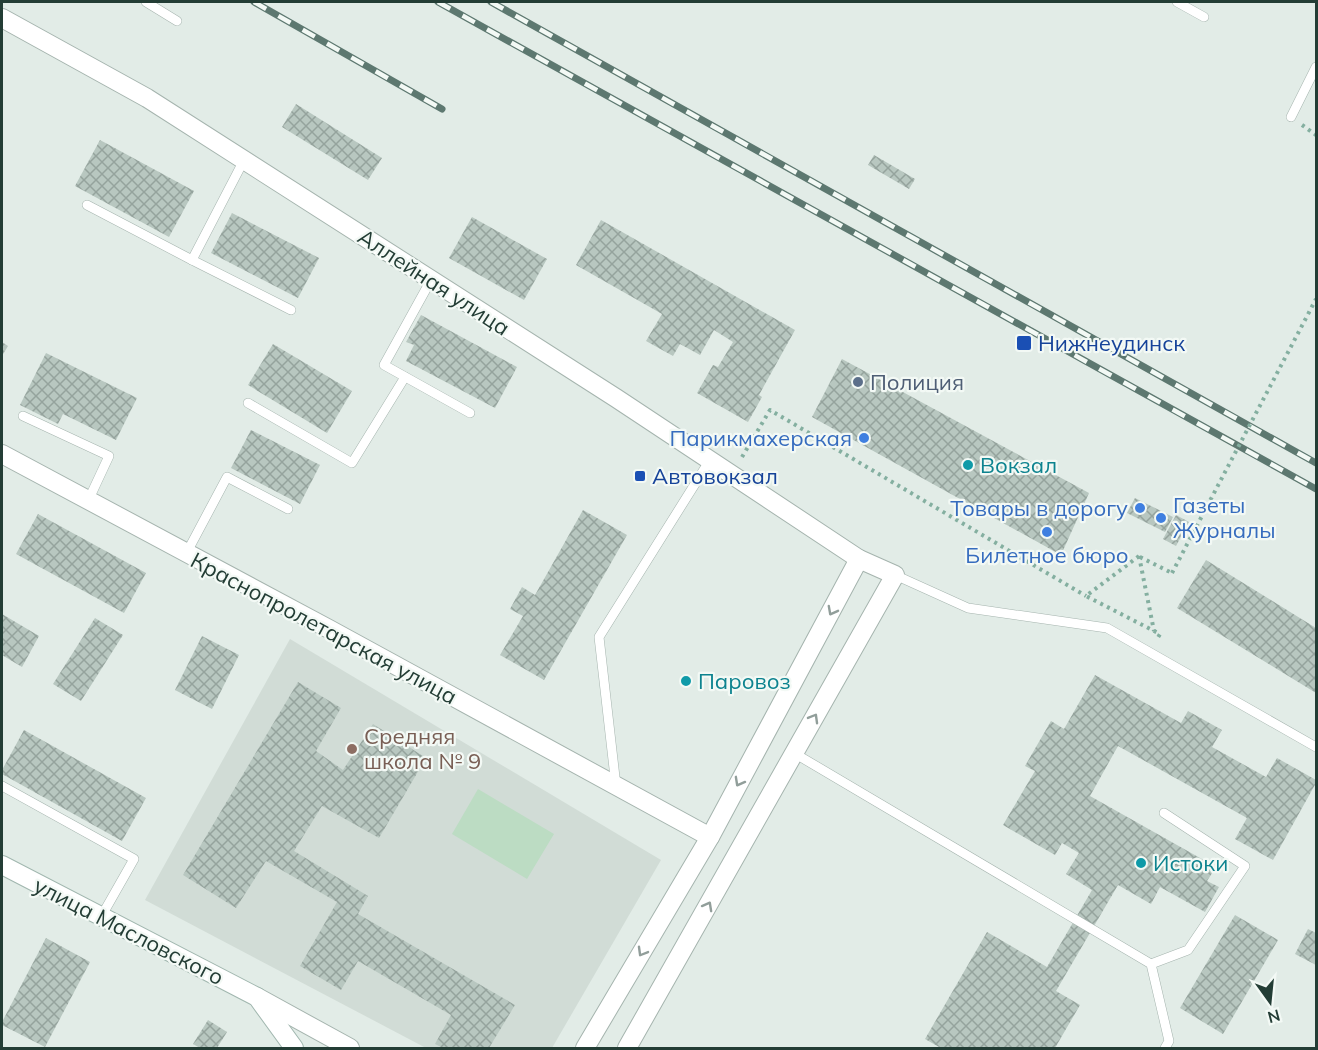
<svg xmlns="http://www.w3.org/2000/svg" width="1318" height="1050" font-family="Mulish,sans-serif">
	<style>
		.built { fill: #d1dcd6 }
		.park { fill: #bcdcc3 }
		.building { fill: url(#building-cross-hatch) }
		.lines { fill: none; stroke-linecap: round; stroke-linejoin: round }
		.lane-casing { stroke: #a5b4ae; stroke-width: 10 }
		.street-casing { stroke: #a5b4ae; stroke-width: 20 }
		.secondary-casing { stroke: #a1b7af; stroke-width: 20 }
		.path { stroke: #84afa0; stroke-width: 4; stroke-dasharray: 3 4.5; stroke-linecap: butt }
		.lane { stroke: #fff; stroke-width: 9 }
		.street { stroke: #fff; stroke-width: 18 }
		.secondary { stroke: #fff; stroke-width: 18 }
		.rail-casing { stroke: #5d7870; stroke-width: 7 }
		.rail { stroke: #f3f9f5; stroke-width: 4.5; stroke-dasharray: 14; stroke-linecap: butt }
		.path-bridge { stroke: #84afa0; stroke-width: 4; stroke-dasharray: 3 4.5; stroke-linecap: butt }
		.oneway { stroke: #919e9a }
		.transit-dot { fill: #1a4fb4; stroke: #f3f9f5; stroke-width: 2 }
		.service-dot { fill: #5c6f8a; stroke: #f3f9f5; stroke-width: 2 }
		.shop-dot { fill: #3f7fe0; stroke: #f3f9f5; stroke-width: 2 }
		.culture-dot { fill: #0f9aa8; stroke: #f3f9f5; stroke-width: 2 }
		.education-dot { fill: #8d6e63; stroke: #f3f9f5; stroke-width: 2 }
		.labels { text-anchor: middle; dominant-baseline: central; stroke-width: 4.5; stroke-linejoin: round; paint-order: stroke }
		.street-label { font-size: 22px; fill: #233d35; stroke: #f3f9f5 }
		.transit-label { font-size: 22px; fill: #164399; stroke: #f3f9f5; text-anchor: start }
		.service-label { font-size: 22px; fill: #4e5e75; stroke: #f3f9f5; text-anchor: start }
		.shop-label { font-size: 22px; fill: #366cbe; stroke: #f3f9f5; text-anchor: end }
		.culture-label { font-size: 22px; fill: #0d838f; stroke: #f3f9f5; text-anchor: start }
		.education-label { font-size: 22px; fill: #785e54; stroke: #f3f9f5; text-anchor: start }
	</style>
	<defs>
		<pattern id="building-cross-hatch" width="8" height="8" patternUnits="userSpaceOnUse" patternTransform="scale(1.5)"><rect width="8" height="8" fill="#b8c7c0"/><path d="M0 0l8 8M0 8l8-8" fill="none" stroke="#95a39d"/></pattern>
	</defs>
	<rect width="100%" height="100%" fill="#e2ece7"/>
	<polygon class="built" points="290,639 661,860 552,1048 426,1048 145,900"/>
	<polygon class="park" points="478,789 554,834 527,879 452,834"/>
	<g class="building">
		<polygon points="296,104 382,158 368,180 282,127"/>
		<polygon points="100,140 194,191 169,237 75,186"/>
		<polygon points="874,155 915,179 909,189 868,165"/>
		<polygon points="232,213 319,258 298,298 211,253"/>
		<polygon points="472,217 547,259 524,300 449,258"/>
		<polygon points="601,220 795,330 759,395 762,397 748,422 697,393 713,365 718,367 733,342 714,330 700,355 680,344 673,356 646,341 662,314 576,265"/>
		<polygon points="421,315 517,367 495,408 406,361 414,345 406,342"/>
		<polygon points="2,342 8,346 2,356"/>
		<polygon points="273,344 352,391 327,433 248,385"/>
		<polygon points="46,353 137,398 116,440 63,414 58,424 20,405"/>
		<polygon points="842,359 1089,493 1061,555 812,417"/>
		<polygon points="251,430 320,465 300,504 231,468"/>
		<polygon points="1135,498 1173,517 1165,532 1127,513"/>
		<polygon points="583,510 627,535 544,680 500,655 523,616 510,609 522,587 535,595"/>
		<polygon points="38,514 146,573 124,613 16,554"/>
		<polygon points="1176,515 1189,522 1176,546 1163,539"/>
		<polygon points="1206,560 1316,628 1316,693 1177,608"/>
		<polygon points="2,614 39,636 22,667 2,655"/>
		<polygon points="95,618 123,635 81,701 53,684"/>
		<polygon points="202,636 239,655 212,709 175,690"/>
		<polygon points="1095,675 1181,723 1188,711 1222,730 1212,747 1266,777 1277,758 1316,780 1316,783 1273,860 1235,839 1247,818 1118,746 1090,796 1216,867 1207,881 1219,887 1205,912 1160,887 1151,904 1118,885 1056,991 1080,1005 1055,1048 938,1048 939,1047 925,1039 987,932 1047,967 1092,890 1066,874 1079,853 1062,843 1055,855 1003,825 1035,771 1025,766 1051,721 1064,729"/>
		<polygon points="298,682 341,708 316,751 343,770 373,724 426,758 379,838 322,806 294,851 368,896 358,914 515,1005 489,1048 443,1048 435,1044 451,1015 358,961 341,990 300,966 337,902 266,861 236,908 183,875"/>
		<polygon points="24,730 146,798 122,841 2,774 2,770"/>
		<polygon points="1235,915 1278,940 1223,1034 1180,1008"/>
		<polygon points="1308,929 1316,933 1316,965 1295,954"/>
		<polygon points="46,938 90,962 45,1047 2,1025 2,1022"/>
		<polygon points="208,1020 227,1032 217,1048 200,1048 193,1044"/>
	</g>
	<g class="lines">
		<defs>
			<g id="lane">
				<polyline points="146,2 177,21"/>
				<polyline points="1177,2 1204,17"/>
				<polyline points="1291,117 1316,67"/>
				<polyline points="87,205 192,260 244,160"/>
				<polyline points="192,260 291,310"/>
				<polyline points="431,280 384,365 470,413"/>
				<polyline points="248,403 352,463 405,377"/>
				<polyline points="23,416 109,456 88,501"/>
				<polyline points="186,554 227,477 288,509"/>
				<polyline points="895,575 968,608 1107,628 1316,747"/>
				<polyline points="794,753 1151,964 1169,1041 1165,1048"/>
				<polyline points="2,786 134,859 101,917"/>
				<polyline points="616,786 599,637 710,460"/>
				<polyline points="1151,964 1188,950 1245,866 1164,813"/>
			</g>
			<g id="street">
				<polyline points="2,18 147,98 616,398 859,559 895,575 627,1048"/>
				<polyline points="2,454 329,629 710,837"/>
				<polyline points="257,997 350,1048"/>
				<polyline points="585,1048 710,837 859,559"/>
			</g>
			<polyline id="secondary" points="2,865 257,997 294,1048"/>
		</defs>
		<use href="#lane" class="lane-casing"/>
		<use href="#street" class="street-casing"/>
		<use href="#secondary" class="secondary-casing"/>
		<g class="path">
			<polyline points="1302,125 1316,135"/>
			<polyline points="742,457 770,410 1086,596"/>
			<polyline points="1139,556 1086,596 1160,634 1157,639"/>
			<polyline points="1139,556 1154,631"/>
			<polyline points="1140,557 1172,573"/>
		</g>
		<use href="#lane" class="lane"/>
		<use href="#street" class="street"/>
		<use href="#secondary" class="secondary"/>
		<defs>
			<g id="rail">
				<polyline points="254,2 442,109"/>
				<polyline points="438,2 1316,489"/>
				<polyline points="491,2 1316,463"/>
			</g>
		</defs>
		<use href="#rail" class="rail-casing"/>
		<use href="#rail" class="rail"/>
		<polyline class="path-bridge" points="1172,573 1316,299"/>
	</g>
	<defs><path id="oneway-chevron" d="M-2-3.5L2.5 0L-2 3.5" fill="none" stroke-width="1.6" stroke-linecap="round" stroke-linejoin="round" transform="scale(1.5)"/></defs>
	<g class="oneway">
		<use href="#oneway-chevron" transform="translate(832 611) rotate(118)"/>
		<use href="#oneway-chevron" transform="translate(814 718) rotate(-60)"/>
		<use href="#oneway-chevron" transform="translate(739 782) rotate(119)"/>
		<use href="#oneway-chevron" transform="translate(708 906) rotate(-61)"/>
		<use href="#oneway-chevron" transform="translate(642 952) rotate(120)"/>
	</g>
	<g class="transit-dot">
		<rect x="1016" y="335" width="16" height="16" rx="3"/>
		<rect x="634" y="470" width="12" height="12" rx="3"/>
	</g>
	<circle class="service-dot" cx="858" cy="382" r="6"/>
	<g class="shop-dot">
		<circle cx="864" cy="438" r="6"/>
		<circle cx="1140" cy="508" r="6"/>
		<circle cx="1161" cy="518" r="6"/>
		<circle cx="1047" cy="532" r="6"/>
	</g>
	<g class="culture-dot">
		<circle cx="968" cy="465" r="6"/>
		<circle cx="686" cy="681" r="6"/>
		<circle cx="1141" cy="863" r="6"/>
	</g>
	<circle class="education-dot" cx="352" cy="749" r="6"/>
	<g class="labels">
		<g class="street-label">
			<text transform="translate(434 282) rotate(33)">Аллейная улица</text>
			<text transform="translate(324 628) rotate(28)">Краснопролетарская улица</text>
			<text transform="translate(129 931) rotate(27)">улица Масловского</text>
		</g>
		<g class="transit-label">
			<text x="1038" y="343">Нижнеудинск</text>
			<text x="652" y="476">Автовокзал</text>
		</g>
		<g class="service-label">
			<text x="870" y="382">Полиция</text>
		</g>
		<g class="shop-label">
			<text x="852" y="438">Парикмахерская</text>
			<text x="1173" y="505" text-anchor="start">Газеты<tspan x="1173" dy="25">Журналы</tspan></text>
			<text x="1128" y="508">Товары в дорогу</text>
			<text x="1047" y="555" text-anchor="middle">Билетное бюро</text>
		</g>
		<g class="culture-label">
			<text x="980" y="465">Вокзал</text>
			<text x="698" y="681">Паровоз</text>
			<text x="1153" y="863">Истоки</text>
		</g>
		<g class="education-label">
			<text x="364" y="736">Средняя<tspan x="364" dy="25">школа № 9</tspan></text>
		</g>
	</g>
	<rect width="1318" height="1050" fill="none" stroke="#233d35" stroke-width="6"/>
	<g transform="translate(1270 1002) rotate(165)" stroke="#f3f9f5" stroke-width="4.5" paint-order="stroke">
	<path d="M0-4.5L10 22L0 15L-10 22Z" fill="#233d35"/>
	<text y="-9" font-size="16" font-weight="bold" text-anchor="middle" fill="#233d35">N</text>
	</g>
</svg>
